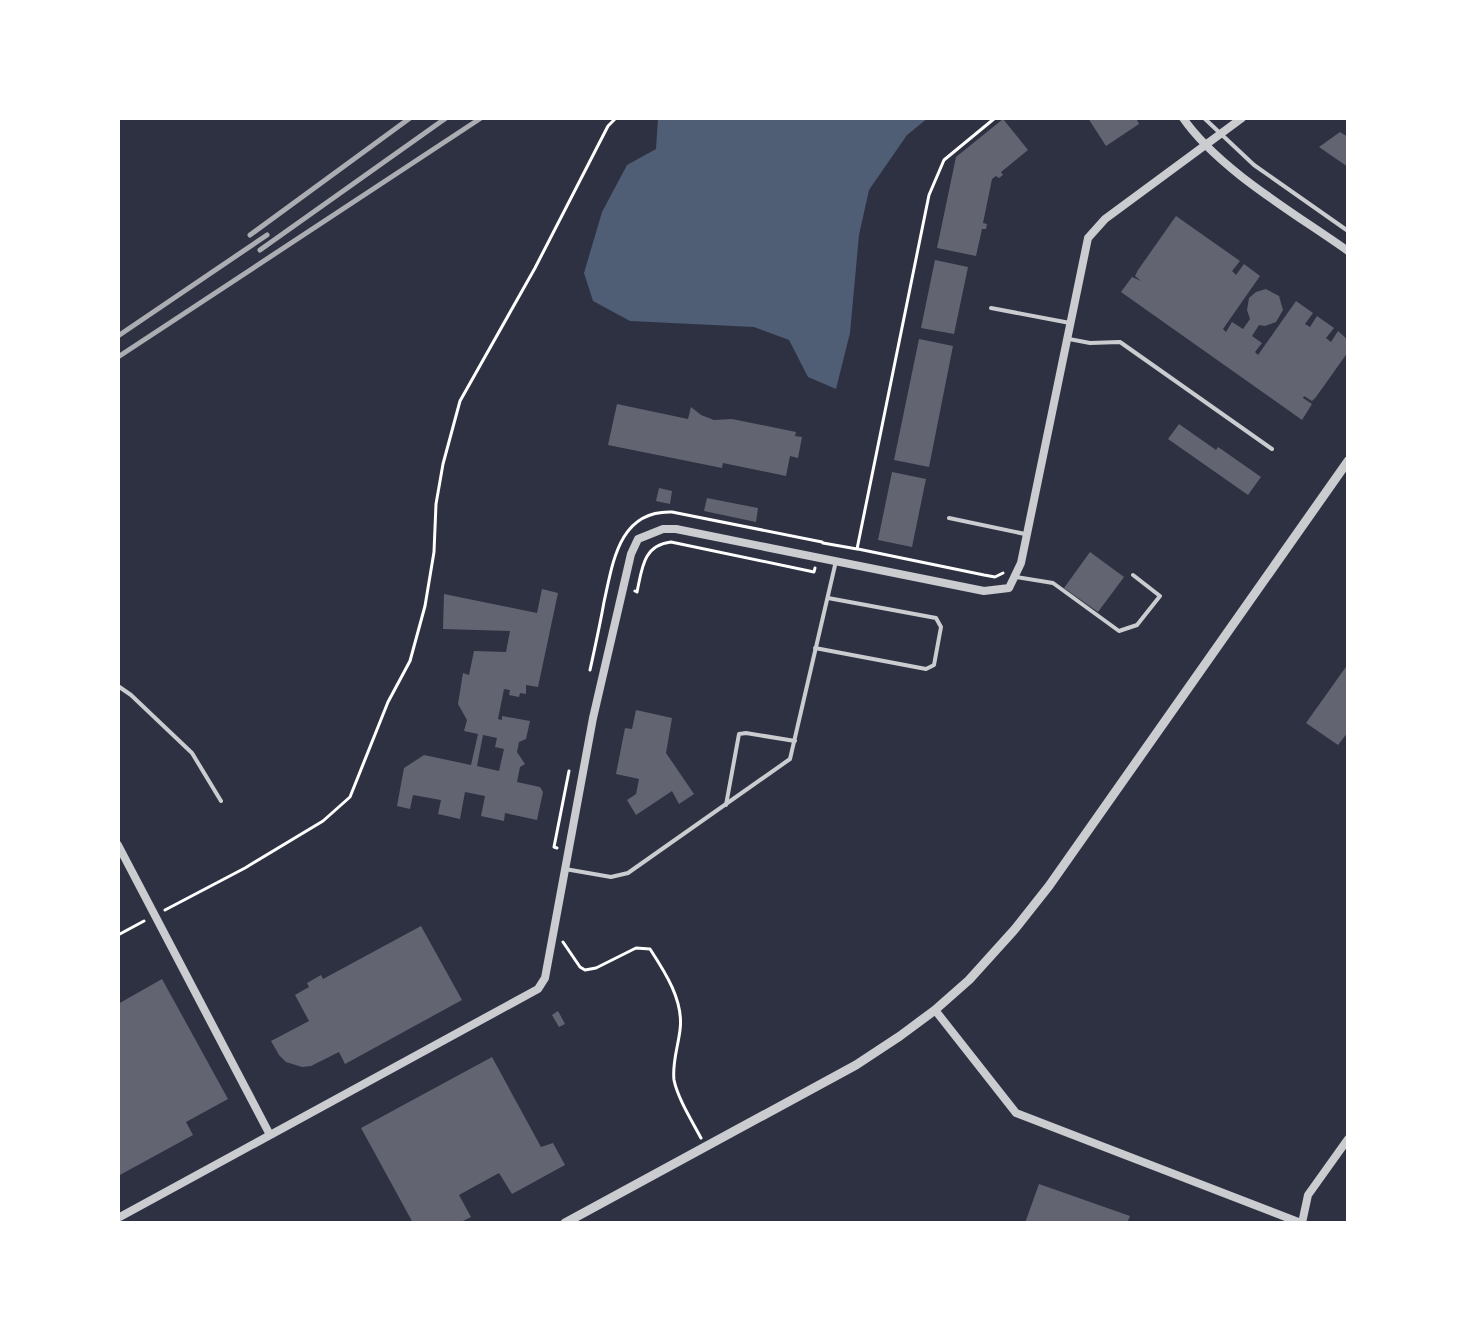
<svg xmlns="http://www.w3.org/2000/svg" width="1466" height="1341" font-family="Mulish,sans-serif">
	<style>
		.water { fill: #4f5d75 }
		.building { fill: #626471; fill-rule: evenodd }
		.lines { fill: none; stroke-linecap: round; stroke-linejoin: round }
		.path { stroke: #fff; stroke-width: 3 }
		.service { stroke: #caccd0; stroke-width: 4 }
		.minor { stroke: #caccd0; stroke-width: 8 }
		.tertiary { stroke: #caccd0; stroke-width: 9 }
		.rail { stroke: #abadb3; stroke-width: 5 }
	</style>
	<rect width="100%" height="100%" fill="#2d3142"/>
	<polygon class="water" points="658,118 928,118 907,135 869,190 859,235 850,333 836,389 808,377 789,340 754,327 630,321 593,301 584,273 602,212 627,165 656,149"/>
	<g class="building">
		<polygon points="1088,118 1136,118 1139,124 1106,146"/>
		<polygon points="1003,119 1028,150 1001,172 1003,175 999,178 996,176 992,179 983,223 987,224 986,229 982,229 976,256 937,248 956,157"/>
		<polygon points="1340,132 1348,137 1348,167 1319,147"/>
		<polygon points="1176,216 1240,261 1232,271 1236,275 1244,264 1260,276 1223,329 1226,332 1232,322 1243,329 1250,319 1247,310 1249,298 1256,292 1266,289 1279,296 1283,310 1276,322 1265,326 1259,325 1252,336 1262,343 1255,352 1258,355 1296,301 1313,313 1305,324 1310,327 1317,316 1334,328 1326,338 1331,342 1338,331 1348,340 1348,352 1316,397 1312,401 1304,396 1303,398 1312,404 1302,420 1121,292 1132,277 1141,281 1135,276 1138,270"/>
		<polygon points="935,260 968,267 954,334 921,328"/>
		<polygon points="919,339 953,346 929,467 894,460"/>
		<polygon points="617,404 688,419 691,407 701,415 714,420 732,419 796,432 795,436 802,437 798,458 790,456 786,476 723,463 722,468 608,445"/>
		<polygon points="1179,424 1216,450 1218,447 1221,449 1261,477 1248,495 1168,439"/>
		<polygon points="892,472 926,479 912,547 878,540"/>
		<polygon points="659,488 672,491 670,504 656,501"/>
		<polygon points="707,498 758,508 756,522 704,511"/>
		<polygon points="1090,552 1124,577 1098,612 1064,588"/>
		<path d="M 542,589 L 558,593 L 538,687 L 526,685 L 526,694 L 520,693 L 519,697 L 509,695 L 510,690 L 504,689 L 498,719 L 502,720 L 502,716 L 530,721 L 526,739 L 519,742 L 517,752 L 525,764 L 520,767 L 517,782 L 540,787 L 543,792 L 537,820 L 505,813 L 504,821 L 481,816 L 485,796 L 465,792 L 460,819 L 438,814 L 441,800 L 413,795 L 410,809 L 397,806 L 404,768 L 424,755 L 471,765 L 478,734 L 464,731 L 467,720 L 458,704 L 463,673 L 469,675 L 474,651 L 506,652 L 510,631 L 443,629 L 444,594 L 537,613 ZM 483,735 L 497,738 L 495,747 L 504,749 L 499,771 L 477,766 Z"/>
		<polygon points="1348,664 1348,732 1338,745 1306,723"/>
		<polygon points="636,710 672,718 666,753 694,794 679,804 672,791 636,815 627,800 636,794 639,779 616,774 625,728 632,729"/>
		<polygon points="421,926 462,1000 345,1064 339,1052 311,1066 302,1067 286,1062 279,1055 271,1041 309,1021 295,995 309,987 307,983 321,975 323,979"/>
		<polygon points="162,979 228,1099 186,1122 193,1135 118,1176 118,1004"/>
		<polygon points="558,1011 565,1024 559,1027 552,1015"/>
		<polygon points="492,1057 541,1147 553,1143 565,1165 512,1194 499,1173 459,1195 471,1217 459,1223 413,1223 361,1128"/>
		<polygon points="1039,1184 1130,1216 1127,1223 1025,1223"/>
	</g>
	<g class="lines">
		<g class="path">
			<polyline points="823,543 857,549 929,195 944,160 995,118"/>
			<polyline points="858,549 984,575 995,577 1003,573"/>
			<path d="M 635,591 L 637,592 C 642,569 643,545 671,542 L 814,572 L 815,568"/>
			<path d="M 590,670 C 595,647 600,625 604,602 C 613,562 619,510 672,512 L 822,542"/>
			<polyline points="557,848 554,847 569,771"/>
			<polyline points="165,910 245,868 323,821 350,797 388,702 410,661 425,606 434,552 436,504 443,464 460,401 535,268 608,126 616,118"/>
			<polyline points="118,935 144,921"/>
			<path d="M 563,942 L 580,967 L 585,970 L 596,968 L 636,948 L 650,949 C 665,972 684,1001 680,1030 C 678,1047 672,1063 674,1080 C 678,1099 692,1121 701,1138"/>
		</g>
		<g class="service">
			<polyline points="1204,118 1254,165 1348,231"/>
			<polyline points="991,308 1070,323"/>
			<polyline points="1069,339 1090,343 1120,342 1272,449"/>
			<polyline points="949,518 1025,534"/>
			<polyline points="1016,577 1053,583 1119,631 1137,625 1160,596 1133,575"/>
			<polyline points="815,648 926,669 934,665 941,627 936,618 828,598"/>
			<polyline points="118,686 131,695 192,753 221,801"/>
			<polyline points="726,805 739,734 746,733 795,741"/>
			<polyline points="565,869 611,877 628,873 790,759 836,561"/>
		</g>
		<g class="minor">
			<path d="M 1183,118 C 1219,170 1296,214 1348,251"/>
			<polyline points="118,845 269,1133"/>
			<polyline points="935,1010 1016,1113 1301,1223"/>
			<polyline points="118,1218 538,989 545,978 593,718 631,554 638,539 663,529 676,529 984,591 1009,588 1021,563 1088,238 1105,219 1242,118"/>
			<polyline points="1302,1223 1308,1195 1348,1139"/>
		</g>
		<polyline class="tertiary" points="565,1223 856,1065 900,1036 935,1010 969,980 1015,929 1049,886 1348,461"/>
		<g class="rail">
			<polyline points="250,235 410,118"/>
			<polyline points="260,250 446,118"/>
			<polyline points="118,336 267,235"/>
			<polyline points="118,357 481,118"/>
		</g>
	</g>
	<rect width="1466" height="1341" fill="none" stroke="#ffffff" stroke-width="240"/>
</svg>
